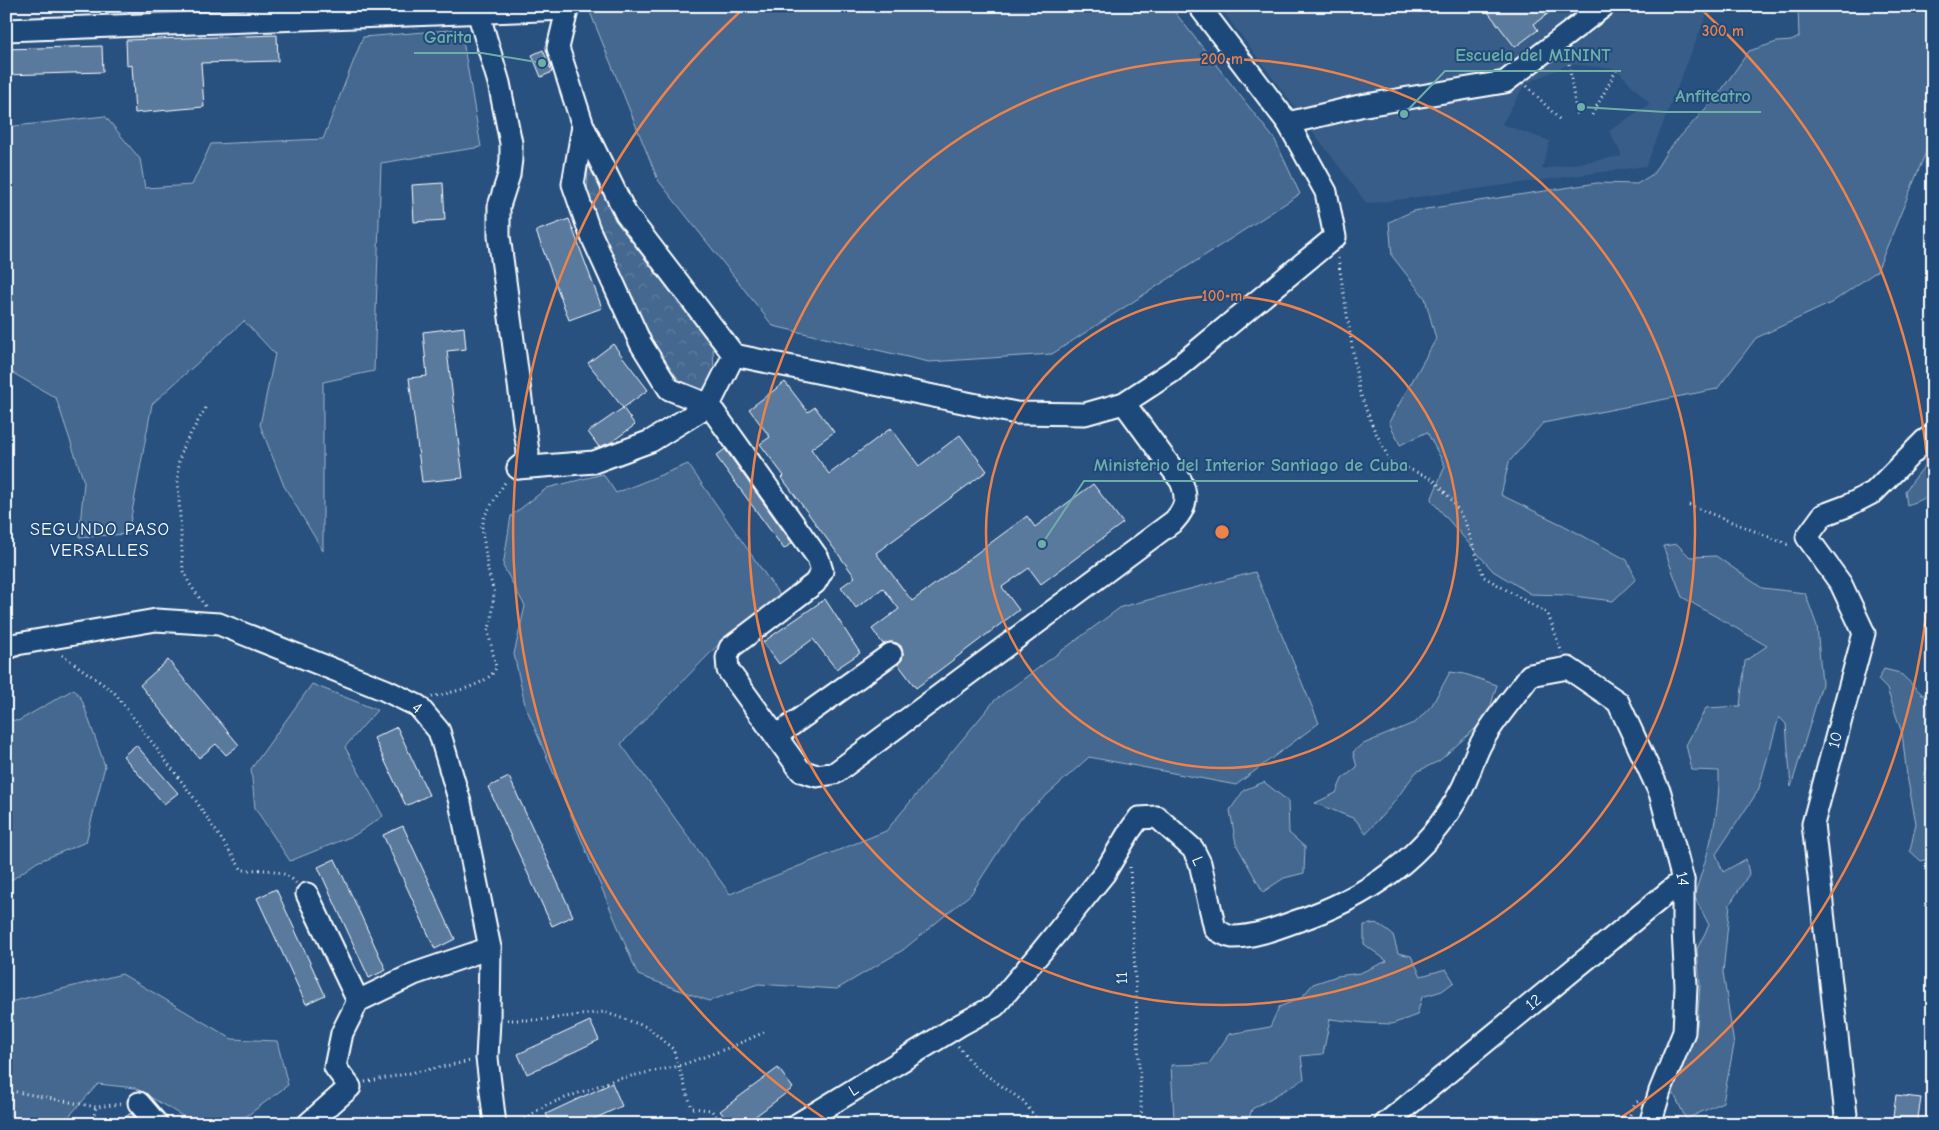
<svg xmlns="http://www.w3.org/2000/svg" width="1939" height="1130" font-family="'Comic Neue',sans-serif">
	<style>
		.built { fill: #375d88; fill-rule: evenodd }
		.grass { fill: #446890; stroke: #a2b4c8 }
		.forest { fill: url(#forest-crowns); stroke: #a2b4c8 }
		.building { fill: #5a7a9d; stroke: #fff }
		.lines { fill: none; stroke-linecap: round; stroke-linejoin: round }
		.minor-casing { stroke: #fff; stroke-width: 25 }
		.path { stroke: #fff; stroke-width: 3; stroke-dasharray: 1 4; stroke-linecap: butt }
		.minor { stroke: #1f4a7a; stroke-width: 21 }
		.ring { fill: none; stroke: #ee8249; stroke-width: 2.5 }
		.labels { text-anchor: middle; dominant-baseline: central; stroke-width: 4; stroke-linejoin: round; paint-order: stroke }
		.street-label { font-size: 16px; fill: #fff; stroke: #1f4a7a }
		.neighbourhood-label { font-size: 18px; letter-spacing: 1px; fill: #fff; stroke: #1f4a7a }
		.centre { fill: #ee8249; stroke: #1f4a7a; stroke-width: 2.5 }
		.ring-label { font-size: 15px; text-anchor: middle; font-weight: bold; fill: #ee8249; stroke: #1f4a7a; stroke-width: 4; stroke-linejoin: round; paint-order: stroke }
		.leader { fill: none; stroke: #6fada8; stroke-width: 2 }
		.callout-dot { fill: #6fada8; stroke: #1f4a7a; stroke-width: 2 }
		.callout-label { font-size: 18px; text-anchor: middle; font-weight: bold; fill: #6fada8; stroke: #1f4a7a; stroke-width: 4; stroke-linejoin: round; paint-order: stroke }
	</style>
	<defs>
		<pattern id="forest-crowns" width="20" height="18" patternUnits="userSpaceOnUse" patternTransform="scale(1.25)"><rect width="20" height="18" fill="#446890"/><path d="M2 6a3 3 0 1 1 6 0M12 15a3 3 0 1 1 6 0" fill="none" stroke="#607fa1"/></pattern>
	</defs>
	<rect width="100%" height="100%" fill="#28517f"/>
	<filter id="ink" filterUnits="userSpaceOnUse"><feTurbulence type="fractalNoise" baseFrequency=".02" numOctaves="2"/><feDisplacementMap in="SourceGraphic" scale="10" xChannelSelector="R" yChannelSelector="G"/><feConvolveMatrix kernelMatrix="1 2 1 2 8 2 1 2 1" color-interpolation-filters="sRGB"/></filter>
	<g filter="url(#ink)">
		<path class="built" d="M 1219,6 L 1710,6 L 1646,166 L 1367,204 ZM 1569,64 L 1616,69 L 1650,104 L 1609,131 L 1622,156 L 1542,169 L 1550,141 L 1502,124 L 1525,84 Z"/>
		<g class="grass">
			<polygon points="582,6 1170,6 1275,140 1300,194 1052,354 929,362 773,326 658,180 590,12"/>
			<polygon points="1798,6 1933,6 1933,135 1877,271 1831,303 1756,338 1717,389 1543,423 1509,462 1501,495 1563,525 1627,560 1636,579 1613,601 1565,595 1531,594 1493,571 1431,500 1445,466 1427,432 1400,445 1389,422 1436,339 1425,298 1392,256 1389,222 1413,211 1597,183 1637,184 1653,174 1667,151 1718,95 1749,51 1777,42 1791,41 1799,37"/>
			<polygon points="461,29 481,147 381,163 374,371 323,382 323,551 284,486 260,425 275,354 244,321 152,404 128,534 79,537 84,482 56,398 6,369 6,127 105,116 140,159 145,188 192,185 211,144 323,139 363,37"/>
			<polygon points="1933,455 1933,495 1907,505 1905,491"/>
			<polygon points="688,464 781,597 721,642 621,744 730,894 886,831 995,700 1121,607 1255,572 1319,723 1236,785 1089,757 1018,821 971,894 903,950 837,989 758,984 709,1001 638,975 525,705 514,654 525,606 503,566 511,516 547,488 603,474 616,493"/>
			<path d="M 1677,544 L 1690,557 L 1716,556 L 1762,588 L 1805,593 L 1817,626 L 1822,684 L 1791,787 L 1786,724 L 1779,717 L 1758,791 L 1716,854 L 1723,872 L 1746,859 L 1749,874 L 1730,904 L 1723,972 L 1734,1045 L 1723,1102 L 1686,1119 L 1673,1092 L 1697,1026 L 1700,985 L 1697,949 L 1709,925 L 1694,896 C 1708,854 1720,816 1719,771 L 1692,770 L 1686,745 L 1706,708 L 1740,706 L 1745,661 L 1767,646 L 1682,597 L 1663,546 Z"/>
			<polygon points="1884,669 1900,673 1922,694 1933,695 1933,754 1923,778 1933,790 1933,858 1921,861 1910,851 1916,823 1907,776 1902,733 1887,689 1878,680"/>
			<polygon points="1450,672 1465,674 1497,685 1487,718 1439,761 1416,772 1391,806 1366,833 1355,819 1315,803 1336,793 1342,779 1357,767 1353,752 1361,745 1416,722 1432,705"/>
			<polygon points="312,684 377,710 345,747 383,816 355,835 290,861 255,808 251,769"/>
			<polygon points="74,689 82,700 105,766 86,842 37,862 6,884 6,719 18,721"/>
			<polygon points="1264,782 1288,801 1289,833 1305,847 1304,873 1284,878 1263,892 1236,844 1230,810 1244,790"/>
			<polygon points="1377,923 1393,935 1398,953 1411,956 1421,976 1446,969 1454,982 1442,991 1422,997 1417,1015 1392,1024 1365,1023 1330,1019 1323,1054 1301,1056 1304,1079 1252,1109 1247,1124 1193,1124 1174,1119 1171,1065 1209,1064 1229,1034 1270,1027 1279,1007 1301,998 1313,984 1337,976 1360,973 1387,961 1364,944 1364,925"/>
			<polygon points="122,974 232,1039 277,1041 288,1085 236,1124 196,1124 135,1088 98,1084 62,1124 6,1124 6,1003"/>
		</g>
		<polygon class="forest" points="588,162 615,220 713,348 714,371 708,392 680,381 651,342 587,196"/>
		<g class="building">
			<polygon points="1495,6 1558,6 1534,24 1538,30 1515,47 1488,12"/>
			<polygon points="277,35 278,61 201,63 204,107 135,113 132,65 127,66 126,40"/>
			<polygon points="102,46 103,72 6,75 6,49"/>
			<polygon points="543,50 552,72 541,77 532,55"/>
			<polygon points="443,183 445,220 414,222 412,185"/>
			<polygon points="569,219 602,308 569,320 536,231"/>
			<polygon points="464,327 466,349 447,351 463,478 422,482 409,378 427,376 423,332"/>
			<polygon points="613,344 648,390 623,408 588,363"/>
			<polygon points="785,382 808,412 815,407 834,432 811,449 829,474 891,428 919,466 960,435 987,471 876,553 912,601 1027,516 1035,527 1093,484 1123,523 1041,584 1029,568 1002,587 1019,610 916,688 898,664 902,660 903,653 901,646 897,643 890,642 883,644 872,629 899,609 883,588 856,608 841,587 855,577 782,478 784,476 760,444 770,437 749,409"/>
			<polygon points="623,408 635,425 610,443 599,447 588,432"/>
			<polygon points="725,449 792,543 784,549 716,456"/>
			<polygon points="825,599 860,653 836,669 813,639 779,664 763,642"/>
			<polygon points="168,660 239,745 226,755 216,744 199,758 140,685"/>
			<polygon points="397,727 429,795 406,806 374,738"/>
			<polygon points="136,745 178,793 164,804 123,756"/>
			<polygon points="509,777 573,916 552,926 488,787"/>
			<polygon points="403,826 455,939 435,949 383,835"/>
			<polygon points="335,859 386,970 369,978 318,867"/>
			<polygon points="276,889 325,995 306,1004 257,898"/>
			<polygon points="590,1021 599,1040 527,1074 518,1054"/>
			<polygon points="778,1068 793,1088 745,1124 730,1124 720,1111"/>
			<polygon points="612,1083 622,1106 583,1124 551,1124 546,1114"/>
			<polygon points="1896,1095 1921,1098 1917,1124 1892,1124"/>
			<polygon points="131,1113 140,1124 116,1124"/>
		</g>
		<g class="lines">
			<defs>
				<g id="minor">
					<polyline points="568,6 558,48 583,126 626,214 734,355 1016,413 1085,414 1124,403 1173,371 1335,237 1326,192 1288,123 1199,6"/>
					<polyline points="478,12 499,83 511,143 511,159 509,175 499,206 499,236 528,452 527,460 518,468"/>
					<polyline points="6,30 567,9"/>
					<polyline points="1288,123 1360,106 1505,82 1604,6"/>
					<polyline points="583,126 573,184 589,230 641,344 669,389 709,405"/>
					<path d="M 734,355 L 709,405 L 818,558 L 822,571 L 815,583 L 730,648 L 727,658 L 728,670 L 801,771 L 817,776 L 835,773 L 1174,521 C 1186,508 1188,498 1181,481 L 1124,403"/>
					<polyline points="518,468 594,462 651,441 709,405"/>
					<polyline points="6,649 17,644 156,620 219,624 385,690 418,706 439,731 460,802 490,948 489,1020 487,1058 495,1124"/>
					<polyline points="776,736 891,654"/>
					<polyline points="307,894 358,1001"/>
					<polyline points="139,1103 157,1124"/>
					<polyline points="308,1124 350,1087 335,1067 342,1033 358,1001 414,974 490,948"/>
					<path id="s1" d="M 798,1124 L 960,1025 L 995,1006 L 1041,952 L 1104,874 L 1129,832 L 1139,818 L 1157,817 L 1193,849 L 1200,863 L 1215,929 C 1220,932 1226,936 1232,937 C 1253,937 1275,929 1294,922 C 1365,899 1428,856 1462,789 C 1470,773 1474,755 1483,740 C 1495,718 1516,695 1530,675 L 1568,668 L 1618,702 L 1660,793 L 1683,880 L 1683,930 L 1686,986 L 1684,1032 L 1660,1091 L 1650,1124"/>
					<path id="s2" d="M 1385,1124 L 1683,880"/>
					<path id="s3" d="M 1847,1124 L 1813,824 L 1864,633 L 1841,584 L 1807,537 L 1823,515 L 1847,506 L 1874,492 L 1924,441 L 1933,435"/>
				</g>
			</defs>
			<use href="#minor" class="minor-casing"/>
			<g class="path">
				<polyline points="1569,64 1577,118"/>
				<polyline points="1527,86 1561,121"/>
				<polyline points="1592,115 1617,69"/>
				<polyline points="1338,258 1359,390 1373,427 1390,461 1433,479 1452,500 1465,522 1484,577 1548,614 1562,653"/>
				<polyline points="1689,505 1787,544 1790,543"/>
				<polyline points="205,606 189,583 183,569 178,482 179,461 182,449 206,407"/>
				<path d="M 62,655 L 114,692 L 194,798 L 242,870 C 261,870 282,867 296,883"/>
				<path d="M 432,697 C 450,692 490,686 496,667 L 488,631 L 492,619 L 494,591 L 488,571 L 482,527 L 485,515 L 506,481"/>
				<polyline points="1130,867 1142,1124"/>
				<polyline points="507,1020 540,1020 604,1012 647,1027 673,1049 692,1108 711,1110 723,1124"/>
				<polyline points="958,1046 976,1068 1023,1101 1041,1124"/>
				<polyline points="365,1082 471,1061"/>
				<polyline points="6,1090 96,1107 121,1104"/>
				<polyline points="92,1124 96,1107"/>
				<polyline points="516,1124 546,1105 617,1079 679,1066 731,1047 765,1032"/>
				<polyline points="1626,1124 1635,1103 1639,1101"/>
			</g>
			<use href="#minor" class="minor"/>
		</g>
	</g>
	<g class="ring">
		<circle cx="1222" cy="532" r="236"/>
		<circle cx="1222" cy="532" r="473"/>
		<path d="M831 1123A709 709 0 0 1 743 9M1701 9A709 709 0 0 1 1613 1123"/>
	</g>
	<g class="labels">
		<g class="street-label">
			<text transform="translate(417 708) rotate(38)">4</text>
			<text stroke="none"><textPath href="#s3" startOffset="389">10</textPath></text>
			<text transform="translate(1198 861) rotate(68)">L</text>
			<text stroke="none"><textPath href="#s1" startOffset="1341">14</textPath></text>
			<text transform="translate(1122 978) rotate(-93)">11</text>
			<text stroke="none"><textPath href="#s2" startOffset="192">12</textPath></text>
			<text stroke="none"><textPath href="#s1" startOffset="65">L</textPath></text>
		</g>
		<g class="neighbourhood-label">
			<text x="100" y="529">SEGUNDO PASO<tspan x="100" dy="21">VERSALLES</tspan></text>
		</g>
	</g>
	<circle cx="1222" cy="532" r="8" class="centre"/>
	<g class="ring-label">
		<text x="1723" y="36">300 m</text>
		<text x="1222" y="64">200 m</text>
		<text x="1222" y="301">100 m</text>
	</g>
	<path class="leader" d="M542 63L482 53H414M1404 114L1445 71H1621M1581 107L1665 112H1761M1042 544L1084 481H1418"/>
	<g class="callout-dot">
		<circle cx="542" cy="63" r="5"/>
		<circle cx="1404" cy="114" r="5"/>
		<circle cx="1581" cy="107" r="5"/>
		<circle cx="1042" cy="544" r="5"/>
	</g>
	<g class="callout-label">
		<text x="448" y="43">Garita</text>
		<text x="1533" y="61">Escuela del MININT</text>
		<text x="1713" y="102">Anfiteatro</text>
		<text x="1251" y="471">Ministerio del Interior Santiago de Cuba</text>
	</g>
	<rect width="1939" height="1130" fill="none" stroke="#1f4a7a" stroke-width="25"/>
	<rect x="12" y="12" width="1914" height="1105" fill="none" stroke="#fff" stroke-width="2" filter="url(#ink)"/>
</svg>
